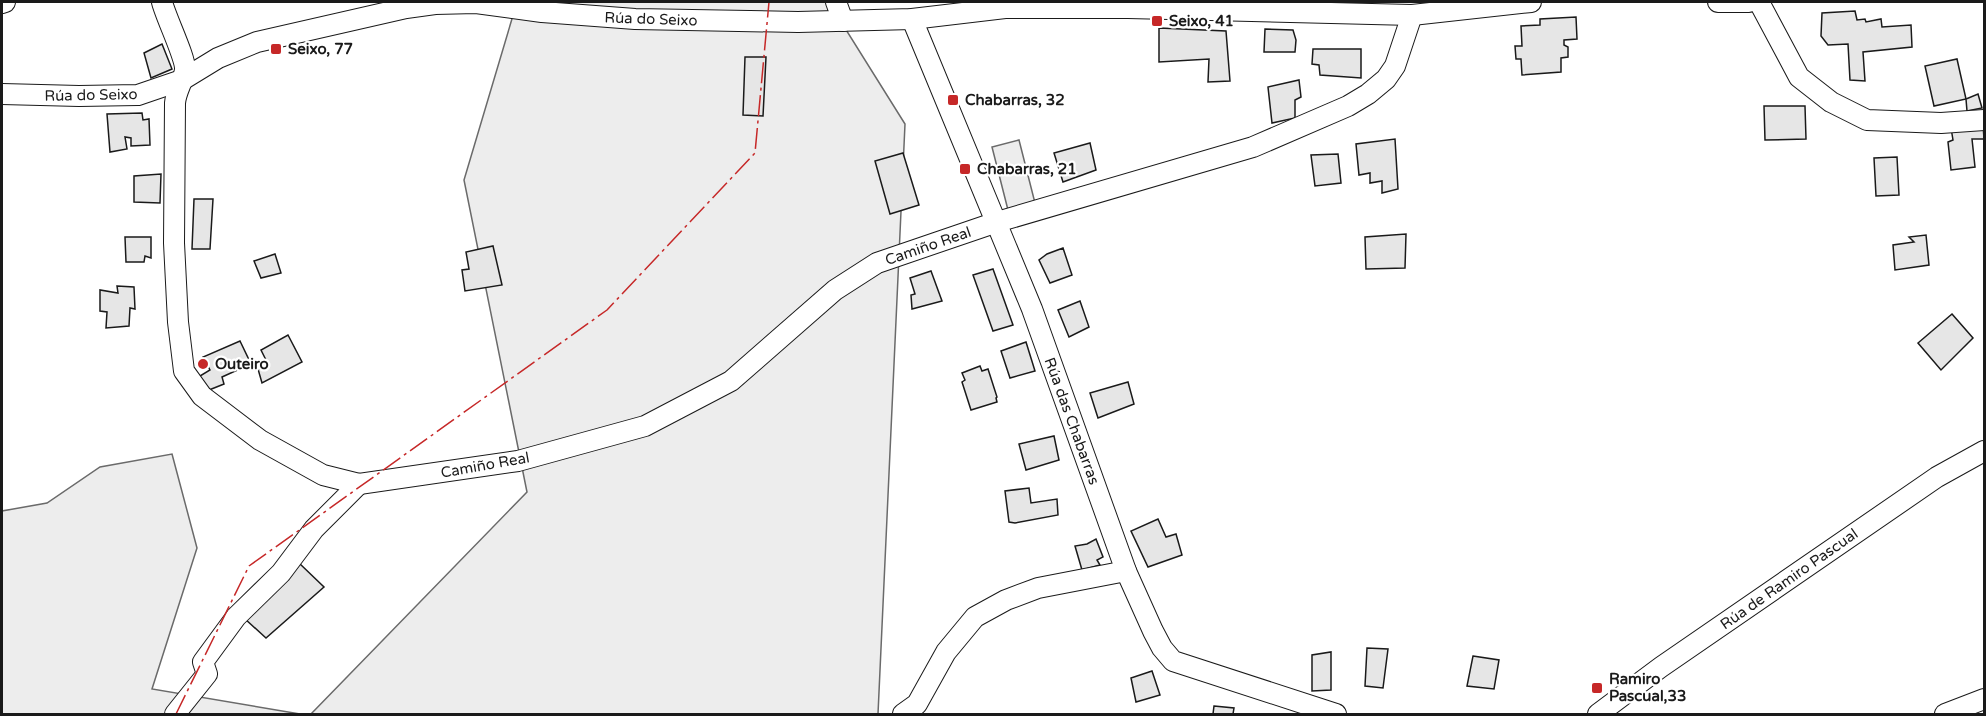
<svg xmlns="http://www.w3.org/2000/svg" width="1986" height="716" font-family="'Varela Round',sans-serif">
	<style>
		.built { fill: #ededed; stroke: #6a6a6a; stroke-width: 1.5 }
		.building { fill: #e6e6e6; stroke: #1a1a1a; stroke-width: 1.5 }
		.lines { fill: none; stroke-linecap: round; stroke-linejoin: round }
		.minor-casing { stroke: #1a1a1a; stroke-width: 22 }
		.minor { stroke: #fff; stroke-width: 20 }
		.power { stroke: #c62828; stroke-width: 1.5; stroke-dasharray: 21 4.5 3 4.5; stroke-linecap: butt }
		.poi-dot { fill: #c62828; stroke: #fff; stroke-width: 2 }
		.labels { text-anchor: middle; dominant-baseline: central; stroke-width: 4.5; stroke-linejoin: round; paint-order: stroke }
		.street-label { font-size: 15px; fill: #1a1a1a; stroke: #fff }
		.poi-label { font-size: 15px; font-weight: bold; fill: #1a1a1a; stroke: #fff; text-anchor: start }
	</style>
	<rect width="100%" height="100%" fill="#fff"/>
	<g class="built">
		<polygon points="517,2 832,2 833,9 905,124 878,714 311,714 527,492 464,180"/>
		<polygon points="1019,140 1035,203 1008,210 992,147"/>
		<polygon points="172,454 197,548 152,689 300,714 2,714 2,511 47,503 100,467"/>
	</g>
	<g class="building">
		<polygon points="1855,11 1857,20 1865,19 1866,22 1881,19 1882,27 1911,25 1912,47 1863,52 1865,81 1850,80 1848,44 1828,45 1821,36 1822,13"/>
		<polygon points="1576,17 1577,39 1564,40 1564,45 1568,47 1568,57 1561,58 1561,72 1522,75 1521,59 1516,59 1515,46 1522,46 1521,26 1540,25 1540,19"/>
		<polygon points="1159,28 1226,31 1230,81 1208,82 1209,59 1159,62"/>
		<polygon points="1265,29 1293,30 1296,40 1295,52 1264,52"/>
		<polygon points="162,44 172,69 151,78 144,53"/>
		<polygon points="1313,49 1361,49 1361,78 1320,75 1319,65 1312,64"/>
		<polygon points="745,57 766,57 763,116 743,115"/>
		<polygon points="1957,59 1966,99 1934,106 1925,66"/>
		<polygon points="1299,80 1301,97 1295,100 1295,118 1272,123 1268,87"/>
		<polygon points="1978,94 1982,108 1967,111 1966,99"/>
		<polygon points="1764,106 1805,106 1806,139 1765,140"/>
		<polygon points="142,113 143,120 149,119 150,145 131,146 131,138 125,137 127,149 110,152 107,114"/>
		<polygon points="1983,124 1984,139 1972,139 1975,167 1951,170 1948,142 1953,140 1951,128"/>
		<polygon points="1395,139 1398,189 1382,193 1382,181 1370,183 1370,173 1359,175 1356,144"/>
		<polygon points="1090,143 1096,170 1063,182 1054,153"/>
		<polygon points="903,153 919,205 890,214 875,161"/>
		<polygon points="1338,154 1341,183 1315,186 1311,155"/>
		<polygon points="1897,157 1899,195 1876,196 1874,158"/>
		<polygon points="161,174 160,203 134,202 134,176"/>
		<polygon points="194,199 213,199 210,249 192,249"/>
		<polygon points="1406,234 1405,268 1366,269 1365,237"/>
		<polygon points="1926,235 1929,265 1895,270 1893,245 1914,242 1909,237"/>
		<polygon points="125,237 151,237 151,258 145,256 144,262 126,262"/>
		<polygon points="493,246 502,285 465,291 462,270 469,269 466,252"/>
		<polygon points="1063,248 1072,275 1050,283 1039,260 1047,254"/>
		<polygon points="275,254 281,273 261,278 254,261"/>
		<polygon points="993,269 1013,325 993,331 973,275"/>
		<polygon points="931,271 942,301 912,309 911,295 915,294 910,278"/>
		<polygon points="117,286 134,287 135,309 130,308 129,326 106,328 107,312 100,311 100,290 118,293"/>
		<polygon points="1080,301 1089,327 1069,337 1058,310"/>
		<polygon points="1952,314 1973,338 1941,370 1918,343"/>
		<polygon points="288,335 302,362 262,383 258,369 269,366 261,350"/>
		<polygon points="240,341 251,364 222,377 224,384 204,392 195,379 210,370 203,357"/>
		<polygon points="1026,342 1035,371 1010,378 1001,351"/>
		<polygon points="980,366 982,371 988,369 997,397 996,398 997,402 971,410 962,382 965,380 962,373"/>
		<polygon points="1128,382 1134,404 1098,418 1090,393"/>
		<polygon points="1054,436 1059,460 1026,470 1019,444"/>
		<polygon points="1029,488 1031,503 1057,499 1058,515 1015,523 1009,522 1005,491"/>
		<polygon points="1158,519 1166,537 1176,534 1182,555 1148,567 1131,531"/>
		<polygon points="1096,539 1103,557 1097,560 1100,565 1082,570 1075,546 1087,544"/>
		<polygon points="299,563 324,587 266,638 244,618"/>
		<polygon points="1367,648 1388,649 1383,688 1365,686"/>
		<polygon points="1331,652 1331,690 1312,691 1312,655"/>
		<polygon points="1473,656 1499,660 1494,689 1467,686"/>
		<polygon points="1152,671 1160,695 1136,702 1131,678"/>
		<polygon points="1214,706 1234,708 1233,714 1249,714 1213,714"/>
	</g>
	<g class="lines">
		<defs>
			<g id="minor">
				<path d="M 162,2 C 166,18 186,58 185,70 C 183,82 176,91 175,103 L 174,243 L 178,322 L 184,371 L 202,396 L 260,440 L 323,475 L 359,484 L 314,529 L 281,573 L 236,617 L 203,662 L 207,674 L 175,714"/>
				<polyline points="836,2 843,21"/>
				<polyline points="1718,2 1749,2"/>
				<polyline points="1759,2 1799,77 1831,102 1867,120 1941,123 1984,120"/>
				<polyline points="2,3 5,2"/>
				<polyline points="912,19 1032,309 1126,571 1153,631 1162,648 1173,661 1336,714"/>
				<polyline points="2,94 79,96 138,95 182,80 218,58 257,42 406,8 435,4 476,3 542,12 635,19 798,22 912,19 1005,8 1128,8 1412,15 1531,2"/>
				<polyline points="359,484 518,461 645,426 731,381 835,290 877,263 997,222 1253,147 1348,106 1368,94 1386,79 1395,66 1412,15"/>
				<polyline points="903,714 917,704 946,652 975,617 1006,600 1038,588 1126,571"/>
				<polyline points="1598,714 1661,667 1937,477 1984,451"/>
				<polyline points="1945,714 1984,699"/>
			</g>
		</defs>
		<use href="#minor" class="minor-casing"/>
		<use href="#minor" class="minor"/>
		<polyline class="power" points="176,714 249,566 607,310 755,153 769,2"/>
	</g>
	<g class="poi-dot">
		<rect x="1151" y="15" width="12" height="12" rx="3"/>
		<rect x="270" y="43" width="12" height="12" rx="3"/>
		<rect x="947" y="94" width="12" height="12" rx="3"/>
		<rect x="959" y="163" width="12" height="12" rx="3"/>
		<circle cx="203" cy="364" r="6"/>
		<rect x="1591" y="682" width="12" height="12" rx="3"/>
	</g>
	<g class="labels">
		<g class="street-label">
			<text transform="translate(651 19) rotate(2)">Rúa do Seixo</text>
			<text transform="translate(91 95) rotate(-1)">Rúa do Seixo</text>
			<text transform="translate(928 246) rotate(-19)">Camiño Real</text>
			<text transform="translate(1072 421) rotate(70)">Rúa das Chabarras</text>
			<text transform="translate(485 465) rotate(-10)">Camiño Real</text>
			<text transform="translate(1789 579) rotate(-35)">Rúa de Ramiro Pascual</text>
		</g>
		<g class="poi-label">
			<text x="1169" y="21">Seixo, 41</text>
			<text x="288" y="49">Seixo, 77</text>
			<text x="965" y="100">Chabarras, 32</text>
			<text x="977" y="169">Chabarras, 21</text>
			<text x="215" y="364">Outeiro</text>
			<text x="1609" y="679">Ramiro<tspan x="1609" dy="17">Pascual,33</tspan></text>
		</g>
	</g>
	<rect width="1986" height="716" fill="none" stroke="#1a1a1a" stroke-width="6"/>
</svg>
